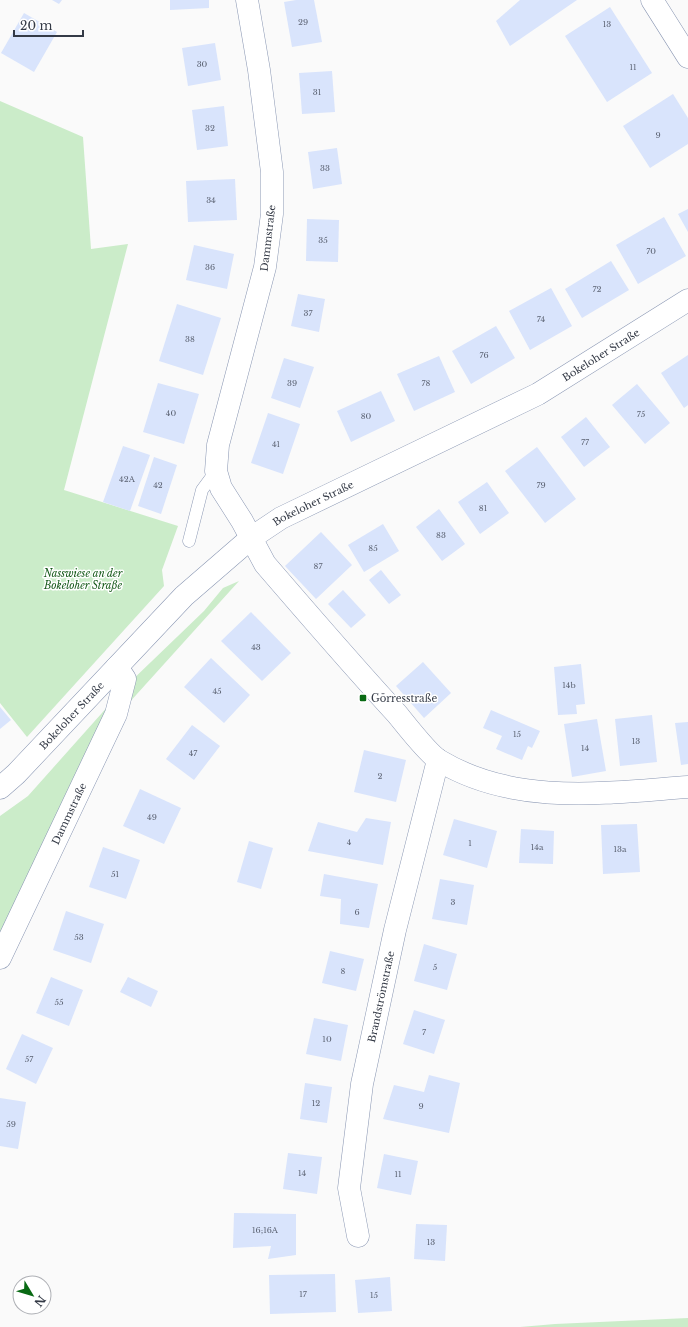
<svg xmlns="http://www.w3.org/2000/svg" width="688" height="1327" font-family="'Libre Baskerville',serif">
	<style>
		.green { fill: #cbecc9 }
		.building { fill: #d9e4fc }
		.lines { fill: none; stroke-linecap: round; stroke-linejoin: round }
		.service-casing { stroke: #8a97b3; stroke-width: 13 }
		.minor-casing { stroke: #8a97b3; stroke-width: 23 }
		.service { stroke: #fff; stroke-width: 12 }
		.minor { stroke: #fff; stroke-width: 22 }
		.poi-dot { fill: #086913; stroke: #fff; stroke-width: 1.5 }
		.labels { text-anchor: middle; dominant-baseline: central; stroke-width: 3; stroke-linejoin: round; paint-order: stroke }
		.number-label { font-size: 8px; fill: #5d6474 }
		.street-label { font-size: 10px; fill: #343a46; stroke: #fff }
		.park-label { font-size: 10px; font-style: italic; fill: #155919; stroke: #fff }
		.poi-label { font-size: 10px; fill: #343a46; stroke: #fff; text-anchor: start }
	</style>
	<rect width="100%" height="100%" fill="#fafafa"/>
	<g class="green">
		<polygon points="0,101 83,137 91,249 128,244 64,490 178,526 162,570 164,586 27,737 0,703"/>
		<polygon points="239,581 118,715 0,943 0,816 28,796 126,686 204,611 223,588"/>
		<polygon points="688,1318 688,1327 520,1327 555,1324"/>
	</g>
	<g class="building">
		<polygon points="52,0 62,0 59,4"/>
		<polygon points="170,0 209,0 209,8 170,10"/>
		<polygon points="296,0 314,0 322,42 292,47 284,2"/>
		<polygon points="520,0 577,0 510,46 496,21"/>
		<polygon points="610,7 652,73 607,102 565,36"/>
		<polygon points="24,13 57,32 34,72 1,53"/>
		<polygon points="215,43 221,80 188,86 182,48"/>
		<polygon points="332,71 335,112 302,114 299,73"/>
		<polygon points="673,94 688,118 688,144 650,168 623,126"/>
		<polygon points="224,106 228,146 197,150 192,110"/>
		<polygon points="337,148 342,184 313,189 308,152"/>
		<polygon points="235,179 237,220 188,222 186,181"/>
		<polygon points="688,209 688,232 678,214"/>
		<polygon points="664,217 686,256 638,284 616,245"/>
		<polygon points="307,219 339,220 338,262 306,261"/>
		<polygon points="194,245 234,254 227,289 186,280"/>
		<polygon points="611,261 629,290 582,318 565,289"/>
		<polygon points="551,288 572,326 530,350 509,311"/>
		<polygon points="298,294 325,299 319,332 291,326"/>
		<polygon points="177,304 221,318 203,375 159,361"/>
		<polygon points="496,326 515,358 471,384 452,351"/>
		<polygon points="688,355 688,405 684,408 661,373"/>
		<polygon points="439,356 455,392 414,411 397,374"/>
		<polygon points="284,358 314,367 300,408 271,398"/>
		<polygon points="158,383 199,394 184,444 143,432"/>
		<polygon points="637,384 670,423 645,444 612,405"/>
		<polygon points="381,391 395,421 351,442 337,411"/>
		<polygon points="268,413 300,424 283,474 251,463"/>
		<polygon points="586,417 610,447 584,467 561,437"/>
		<polygon points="123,446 150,455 130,511 103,502"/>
		<polygon points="537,447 576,499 545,523 505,471"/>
		<polygon points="154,457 177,465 161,514 138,506"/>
		<polygon points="487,482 509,513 480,534 458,502"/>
		<polygon points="439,509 465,544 442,561 416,527"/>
		<polygon points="383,524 399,551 364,572 348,545"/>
		<polygon points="321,532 352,565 316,599 285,566"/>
		<polygon points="381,570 401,595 389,604 369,580"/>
		<polygon points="343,590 366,615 351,628 328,604"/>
		<polygon points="251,612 291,653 262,681 221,641"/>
		<polygon points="211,658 250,695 224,723 184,687"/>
		<polygon points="423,662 451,693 424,718 396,686"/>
		<polygon points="581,664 585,704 576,705 577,714 558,715 554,667"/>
		<polygon points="0,707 11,720 0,729"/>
		<polygon points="491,710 540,731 532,748 528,746 522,760 496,749 502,736 483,728"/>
		<polygon points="652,715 657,762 620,766 615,719"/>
		<polygon points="597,719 606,771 572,777 564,724"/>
		<polygon points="688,722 688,764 681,765 675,723"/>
		<polygon points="192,725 220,746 194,780 166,759"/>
		<polygon points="364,750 406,760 396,802 354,792"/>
		<polygon points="140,789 181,808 164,844 123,826"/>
		<polygon points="366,818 391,822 383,865 308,851 318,822 357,832"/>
		<polygon points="454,819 497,831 487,868 443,855"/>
		<polygon points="637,824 640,872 603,874 601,825"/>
		<polygon points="521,829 554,831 553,864 519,863"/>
		<polygon points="249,841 273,848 261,889 237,882"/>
		<polygon points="103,847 140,860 126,899 89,887"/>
		<polygon points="324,874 378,884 369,928 340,924 341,899 320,896"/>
		<polygon points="440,879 474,885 467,925 432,919"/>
		<polygon points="66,911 104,924 91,963 53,950"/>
		<polygon points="424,944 457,954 447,990 414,981"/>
		<polygon points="330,951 364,959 356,991 322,983"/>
		<polygon points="51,977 83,990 69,1026 36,1013"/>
		<polygon points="128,977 158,991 151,1007 120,992"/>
		<polygon points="414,1010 445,1020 434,1054 403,1044"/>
		<polygon points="314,1018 348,1025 341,1061 306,1054"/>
		<polygon points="22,1034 53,1048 36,1084 6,1069"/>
		<polygon points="429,1075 460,1083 449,1133 383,1119 394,1085 424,1092"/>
		<polygon points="305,1083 332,1087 327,1123 300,1119"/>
		<polygon points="0,1098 26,1102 18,1149 0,1146"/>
		<polygon points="288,1153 322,1157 317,1194 283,1189"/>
		<polygon points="384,1154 418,1161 411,1195 377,1188"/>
		<polygon points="234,1213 296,1214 296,1255 268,1259 271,1246 233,1248"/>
		<polygon points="416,1224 447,1225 445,1261 414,1259"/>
		<polygon points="335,1274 336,1312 270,1314 269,1275"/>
		<polygon points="390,1277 392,1311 358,1313 355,1280"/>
	</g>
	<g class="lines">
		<defs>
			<polyline id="service" points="189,541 202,490 216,471"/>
			<g id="minor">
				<path d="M 247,0 L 259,70 L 272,172 L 272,214 L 265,267 L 218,445 L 216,471 L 221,488 L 242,521 L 265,564 C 308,614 352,665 397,714 C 406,725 429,755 440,761 C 515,806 605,793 688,787"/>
				<polyline points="652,0 688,57"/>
				<path id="s1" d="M 0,788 L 16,774 L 184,596 L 251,538 L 281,518 L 538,394 L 688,300"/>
				<path id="s2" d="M 0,958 L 116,714 L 125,679 L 117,667"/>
				<path id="s3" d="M 358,1236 L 349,1188 L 362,1084 L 395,930 L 438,760"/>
			</g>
		</defs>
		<use href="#service" class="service-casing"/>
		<use href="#minor" class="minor-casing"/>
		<use href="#service" class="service"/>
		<use href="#minor" class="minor"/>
	</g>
	<rect class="poi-dot" x="359" y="694" width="8" height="8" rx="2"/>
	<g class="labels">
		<g class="number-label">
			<text x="303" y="22">29</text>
			<text x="607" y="24">13</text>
			<text x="202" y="64">30</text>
			<text x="633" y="67">11</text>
			<text x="317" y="92">31</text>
			<text x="210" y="128">32</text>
			<text x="658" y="135">9</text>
			<text x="325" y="168">33</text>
			<text x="211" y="200">34</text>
			<text x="323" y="240">35</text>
			<text x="651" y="251">70</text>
			<text x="210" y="267">36</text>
			<text x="597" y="289">72</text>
			<text x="308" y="313">37</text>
			<text x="541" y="319">74</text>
			<text x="190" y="339">38</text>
			<text x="484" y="355">76</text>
			<text x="292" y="383">39</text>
			<text x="426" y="383">78</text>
			<text x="171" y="413">40</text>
			<text x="641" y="414">75</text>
			<text x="366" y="416">80</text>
			<text x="585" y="442">77</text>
			<text x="276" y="444">41</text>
			<text x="127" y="479">42A</text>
			<text x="158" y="485">42</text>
			<text x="541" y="485">79</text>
			<text x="483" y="508">81</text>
			<text x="441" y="535">83</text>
			<text x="373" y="548">85</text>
			<text x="318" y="566">87</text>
			<text x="256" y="647">43</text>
			<text x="569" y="685">14b</text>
			<text x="217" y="691">45</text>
			<text x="517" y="734">15</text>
			<text x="636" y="741">13</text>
			<text x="585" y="748">14</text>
			<text x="193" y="753">47</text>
			<text x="380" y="776">2</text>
			<text x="152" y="817">49</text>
			<text x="349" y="842">4</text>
			<text x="470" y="843">1</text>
			<text x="537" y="847">14a</text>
			<text x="620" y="849">13a</text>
			<text x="115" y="874">51</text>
			<text x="453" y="902">3</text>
			<text x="357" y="912">6</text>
			<text x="79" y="937">53</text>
			<text x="435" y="967">5</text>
			<text x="343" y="971">8</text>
			<text x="59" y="1002">55</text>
			<text x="424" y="1032">7</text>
			<text x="327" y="1039">10</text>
			<text x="29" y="1059">57</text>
			<text x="316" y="1103">12</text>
			<text x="421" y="1106">9</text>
			<text x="11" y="1124">59</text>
			<text x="302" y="1173">14</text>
			<text x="398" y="1174">11</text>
			<text x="265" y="1230">16;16A</text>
			<text x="431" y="1242">13</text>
			<text x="303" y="1294">17</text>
			<text x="374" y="1295">15</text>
		</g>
		<g class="street-label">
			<text transform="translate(268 238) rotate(-83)">Dammstraße</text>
			<text stroke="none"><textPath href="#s1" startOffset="750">Bokeloher Straße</textPath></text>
			<text stroke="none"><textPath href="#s1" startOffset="426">Bokeloher Straße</textPath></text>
			<text stroke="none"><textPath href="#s1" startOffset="102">Bokeloher Straße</textPath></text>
			<text stroke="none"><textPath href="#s2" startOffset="160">Dammstraße</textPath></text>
			<text stroke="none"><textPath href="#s3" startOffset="243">Brandströmstraße</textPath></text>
		</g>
		<g class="park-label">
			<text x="83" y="573">Nasswiese an der<tspan x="83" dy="12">Bokeloher Straße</tspan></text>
		</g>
		<g class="poi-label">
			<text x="371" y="698">Görresstraße</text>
		</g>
	</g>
	<g transform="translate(32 1295) rotate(128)"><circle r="19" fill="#ffffff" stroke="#aeb0b5"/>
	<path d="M0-3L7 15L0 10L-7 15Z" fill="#086913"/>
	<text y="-6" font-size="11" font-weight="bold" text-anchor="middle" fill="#343a46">N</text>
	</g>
	<path d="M14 30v6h69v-6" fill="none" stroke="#343a46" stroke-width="2"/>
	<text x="20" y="30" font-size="12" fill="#343a46" stroke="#ffffff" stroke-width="3" paint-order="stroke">20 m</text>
</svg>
